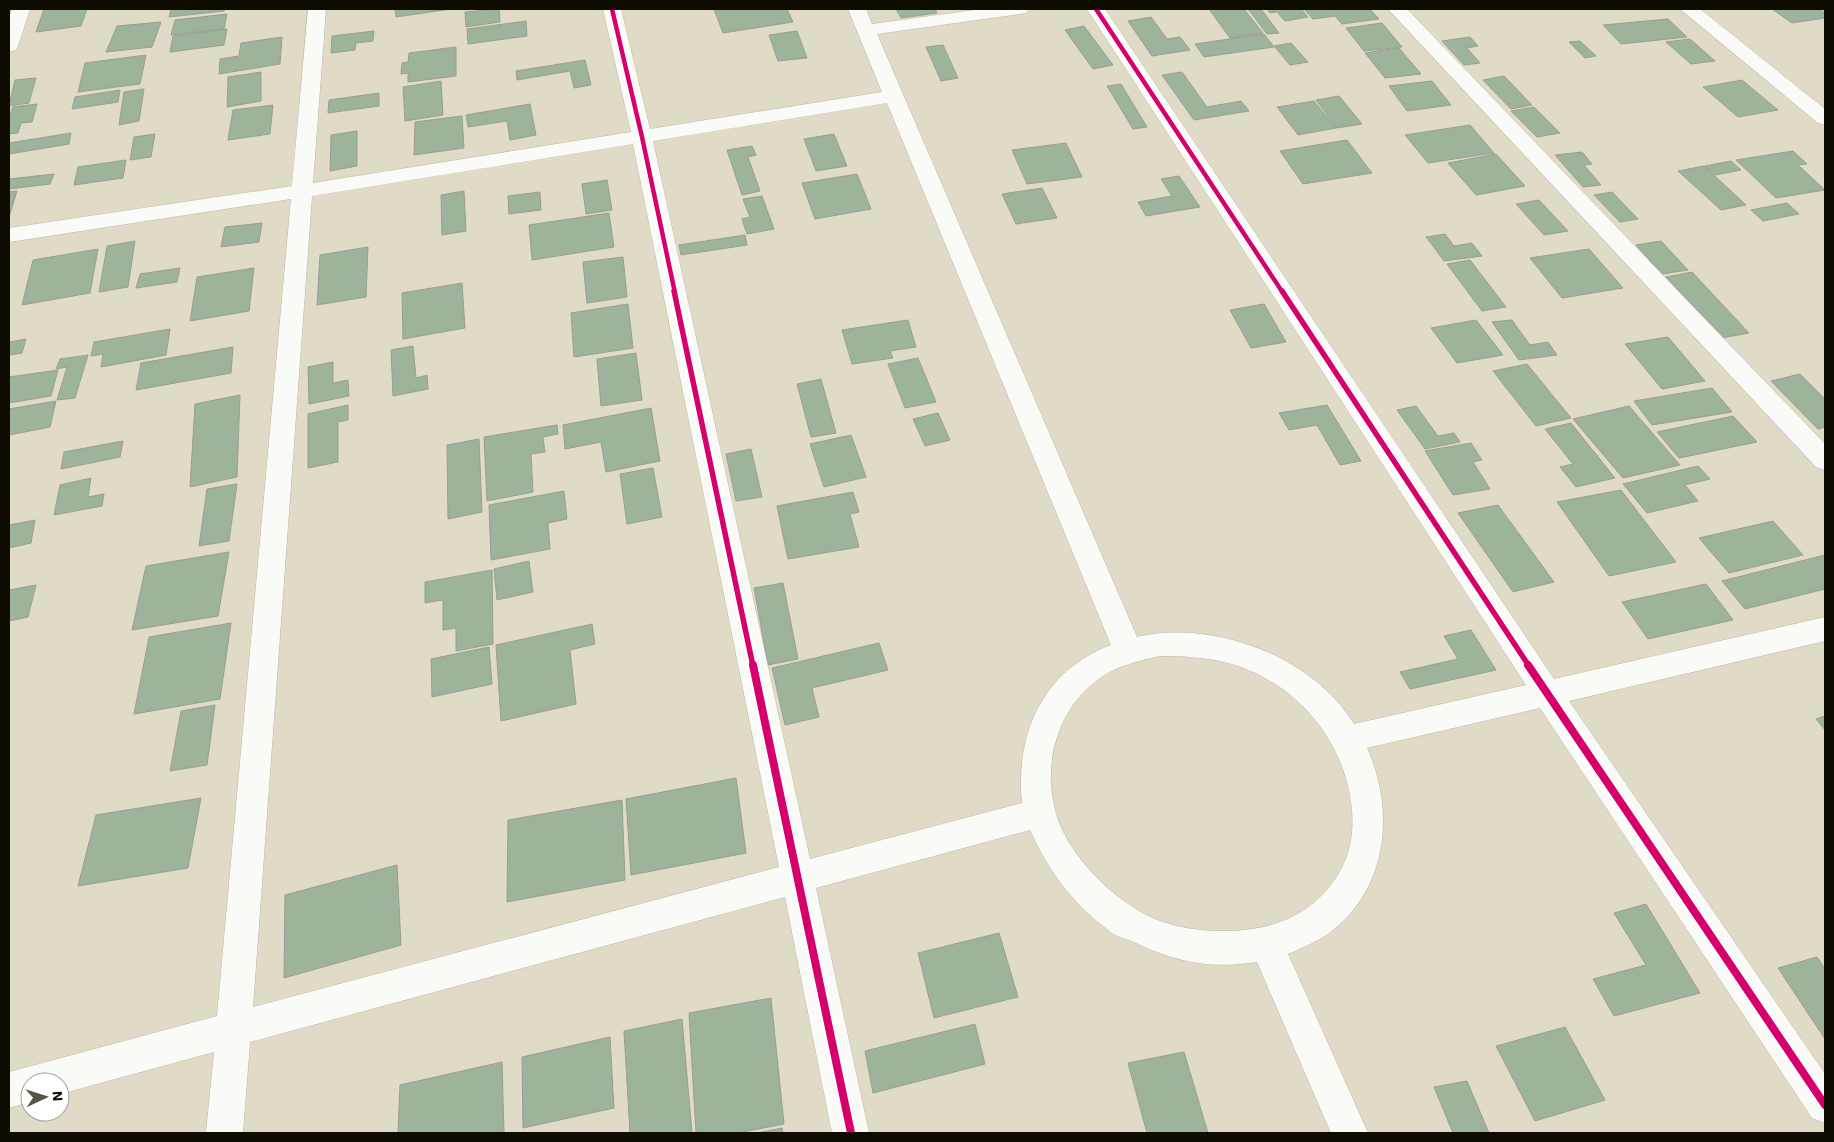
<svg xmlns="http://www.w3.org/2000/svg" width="1834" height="1142" font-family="'Work Sans',sans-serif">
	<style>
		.building { fill: #9db39c; stroke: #9a9e91 }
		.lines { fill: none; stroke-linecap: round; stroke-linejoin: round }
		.street-casing { stroke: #bdb9aa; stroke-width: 1 }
		.street { fill: #fafaf6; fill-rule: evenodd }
		.cycleway-far2-casing { stroke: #fff; stroke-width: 7 }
		.cycleway-far1-casing { stroke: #fff; stroke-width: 9 }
		.cycleway-casing { stroke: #fff; stroke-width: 11 }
		.cycleway-far2 { stroke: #d6006c; stroke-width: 4.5 }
		.cycleway-far1 { stroke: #d6006c; stroke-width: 5.5 }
		.cycleway { stroke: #d6006c; stroke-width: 8 }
	</style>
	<rect width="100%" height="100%" fill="#e0dbc6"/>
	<g class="building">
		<polygon points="44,9 87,9 81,26 36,32"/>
		<polygon points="171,9 225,9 224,11 169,17"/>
		<polygon points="395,9 451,9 396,17"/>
		<polygon points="499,9 500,22 466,27 465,12"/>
		<polygon points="714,9 787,9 793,22 723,33"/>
		<polygon points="896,9 935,9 937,13 901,18"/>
		<polygon points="1209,9 1244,9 1263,33 1230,38"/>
		<polygon points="1248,9 1261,9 1279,33 1267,34"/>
		<polygon points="1267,9 1301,9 1308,17 1285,21 1277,12 1270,13"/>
		<polygon points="1304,9 1370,9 1379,19 1342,24 1335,16 1313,19"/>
		<polygon points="1772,9 1820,9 1825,13 1825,18 1792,23"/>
		<polygon points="227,14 224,29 171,35 175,20"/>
		<polygon points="1151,17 1167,39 1180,37 1190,50 1152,56 1128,21"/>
		<polygon points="1668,19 1687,37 1621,44 1603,25"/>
		<polygon points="526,21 527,36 468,44 467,29"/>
		<polygon points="161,22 152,47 106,52 117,26"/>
		<polygon points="1382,23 1402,47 1364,51 1346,28"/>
		<polygon points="1084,26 1113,65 1093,69 1065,30"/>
		<polygon points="227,29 224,45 170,52 173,36"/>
		<polygon points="374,31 373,41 356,43 355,50 331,53 332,36"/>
		<polygon points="797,31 807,58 778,61 769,35"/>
		<polygon points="1264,34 1274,47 1204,57 1195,44"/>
		<polygon points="282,37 280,64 219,74 220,59 239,56 241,43"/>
		<polygon points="1470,37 1478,46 1467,48 1480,63 1464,65 1442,41"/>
		<polygon points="1690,39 1715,61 1691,64 1666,42"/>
		<polygon points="1580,41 1596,56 1585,58 1569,42"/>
		<polygon points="1291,43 1308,62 1290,65 1274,46"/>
		<polygon points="943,45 958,78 941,81 926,47"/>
		<polygon points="456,47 456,76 408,82 408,73 401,74 402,63 408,62 409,53"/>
		<polygon points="1399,48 1421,74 1385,78 1365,53"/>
		<polygon points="146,55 140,84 78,92 85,63"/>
		<polygon points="585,60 591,85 574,88 570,71 517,80 516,71"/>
		<polygon points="261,72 261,101 227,107 228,77"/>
		<polygon points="1182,72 1207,107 1241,101 1249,111 1194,120 1162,75"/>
		<polygon points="1504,76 1532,105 1511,109 1483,80"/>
		<polygon points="36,78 29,103 9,106 15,80"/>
		<polygon points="1742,80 1778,110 1738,117 1703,87"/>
		<polygon points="441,81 443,115 405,121 403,87"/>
		<polygon points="1432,81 1451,105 1407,111 1389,86"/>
		<polygon points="1121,84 1147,127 1133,129 1107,86"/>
		<polygon points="144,89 139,121 119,125 124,92"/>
		<polygon points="120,90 118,102 72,109 75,97"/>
		<polygon points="379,93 379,106 328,113 329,100"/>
		<polygon points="1339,96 1362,124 1337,128 1316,100"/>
		<polygon points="1314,101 1336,128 1298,135 1277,107"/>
		<polygon points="37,104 32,122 21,123 18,133 9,134 9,119 13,107"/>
		<polygon points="530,104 536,135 510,140 507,121 468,127 466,115"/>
		<polygon points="273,105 270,134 228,140 233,110"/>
		<polygon points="1534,107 1560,133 1537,137 1511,111"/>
		<polygon points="462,116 464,148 414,155 415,122"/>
		<polygon points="1470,125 1494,153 1428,163 1405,135"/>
		<polygon points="357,131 357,166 330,171 331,135"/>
		<polygon points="71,133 69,144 9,154 9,143"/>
		<polygon points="155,134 151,157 130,160 134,137"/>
		<polygon points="834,134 847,166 816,171 804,139"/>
		<polygon points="1347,140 1372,173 1303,184 1280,151"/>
		<polygon points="1066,143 1082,177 1027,184 1012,150"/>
		<polygon points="752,146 756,155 748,157 760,191 742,195 727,150"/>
		<polygon points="1793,151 1807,164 1798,165 1825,190 1776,198 1736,160"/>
		<polygon points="1582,152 1592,164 1584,165 1601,185 1583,187 1555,155"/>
		<polygon points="1496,154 1525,186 1476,195 1448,163"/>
		<polygon points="126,160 123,178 74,185 78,167"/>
		<polygon points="1731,161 1741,170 1715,175 1705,166"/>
		<polygon points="1704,166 1746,205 1721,210 1678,171"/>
		<polygon points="54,174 50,184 9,189 9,179"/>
		<polygon points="857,174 871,209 815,219 802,183"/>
		<polygon points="1179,176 1200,207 1146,216 1138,202 1172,196 1161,179"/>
		<polygon points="607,180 612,210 586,214 582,184"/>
		<polygon points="1042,188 1057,218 1016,224 1002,194"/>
		<polygon points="17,191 9,217 9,192"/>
		<polygon points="464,191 466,231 442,235 441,195"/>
		<polygon points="540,192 541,210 509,214 508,196"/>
		<polygon points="1612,192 1638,219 1620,222 1594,195"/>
		<polygon points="762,196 774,229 747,234 742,219 750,217 743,199"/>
		<polygon points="1539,200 1568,231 1544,235 1516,204"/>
		<polygon points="1787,203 1799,214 1763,221 1751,210"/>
		<polygon points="609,213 614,247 532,260 529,225"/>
		<polygon points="262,223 259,242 221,247 225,227"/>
		<polygon points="1445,234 1454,246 1472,243 1482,256 1444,261 1426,237"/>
		<polygon points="745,235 747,245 681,255 679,245"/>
		<polygon points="135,241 128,287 99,292 107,246"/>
		<polygon points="1661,241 1688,270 1662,274 1636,245"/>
		<polygon points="368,247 366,297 317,305 320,255"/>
		<polygon points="98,249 90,293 22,305 33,260"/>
		<polygon points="1589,249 1623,288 1562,298 1530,258"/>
		<polygon points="623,257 627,297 587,303 583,262"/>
		<polygon points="1470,260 1506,307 1482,311 1447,264"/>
		<polygon points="180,268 177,282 136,288 140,274"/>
		<polygon points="254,268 249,311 190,321 197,277"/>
		<polygon points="1692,272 1749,333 1722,338 1666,277"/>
		<polygon points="462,283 465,328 403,339 402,293"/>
		<polygon points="628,304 633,348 574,357 571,313"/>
		<polygon points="1264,304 1286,342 1251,348 1230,310"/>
		<polygon points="908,320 916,347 890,351 893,358 852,364 842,330"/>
		<polygon points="1476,320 1503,355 1457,363 1431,328"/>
		<polygon points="1512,320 1530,345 1548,342 1557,355 1519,360 1492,322"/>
		<polygon points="170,329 166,355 101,367 103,354 91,356 94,342"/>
		<polygon points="1668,337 1705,381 1662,389 1625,344"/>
		<polygon points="26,339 22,353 9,355 9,342"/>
		<polygon points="413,346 416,378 427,375 428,389 393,396 391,350"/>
		<polygon points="233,347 231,373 136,390 141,363"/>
		<polygon points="636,353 642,400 601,406 597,359"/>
		<polygon points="88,355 75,398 57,400 67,367 56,369 60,359"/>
		<polygon points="918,358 936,402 905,408 888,364"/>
		<polygon points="333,362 333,383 348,380 349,396 309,404 308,367"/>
		<polygon points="1527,364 1571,418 1536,426 1493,371"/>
		<polygon points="58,370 51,396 9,403 9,377"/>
		<polygon points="1800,374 1825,399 1825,427 1818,429 1771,381"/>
		<polygon points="821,379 836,433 811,437 797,384"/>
		<polygon points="1712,388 1732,412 1652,425 1634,401"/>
		<polygon points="240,395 237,477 190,487 195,404"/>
		<polygon points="56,401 50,427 9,435 9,409"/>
		<polygon points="348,405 348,420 338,422 338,462 308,468 308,414"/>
		<polygon points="1327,405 1361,461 1340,465 1317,425 1289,430 1279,413"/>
		<polygon points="1416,406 1438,436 1454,433 1460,442 1425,449 1397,410"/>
		<polygon points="1629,406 1680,465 1623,478 1573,419"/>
		<polygon points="651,408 660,461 606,472 601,442 565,449 563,425"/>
		<polygon points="938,413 950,440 925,446 913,419"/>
		<polygon points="1733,416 1757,442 1679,458 1657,432"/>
		<polygon points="1571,423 1615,478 1576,487 1560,467 1573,464 1545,429"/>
		<polygon points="557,425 558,434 543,437 545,452 531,454 533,492 487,501 484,437"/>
		<polygon points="851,435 866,477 824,487 810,444"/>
		<polygon points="479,439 482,512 448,519 447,445"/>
		<polygon points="123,441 120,457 61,469 64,452"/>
		<polygon points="1471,443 1482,460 1473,462 1490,489 1453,495 1425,451"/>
		<polygon points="751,449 762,497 736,501 726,454"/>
		<polygon points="1698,466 1710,479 1685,485 1698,501 1647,513 1623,484"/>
		<polygon points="653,468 662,517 627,524 620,474"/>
		<polygon points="91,478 88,497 104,494 102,506 54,515 60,485"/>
		<polygon points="237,484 229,541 199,546 207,489"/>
		<polygon points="1621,490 1676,562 1609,576 1557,502"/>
		<polygon points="564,491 567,519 548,523 550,549 491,560 489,505"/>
		<polygon points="853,492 859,512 850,514 859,547 788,559 777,506"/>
		<polygon points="1498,505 1554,582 1513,592 1458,513"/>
		<polygon points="35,520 31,543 9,548 9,525"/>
		<polygon points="1773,521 1803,555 1729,573 1699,538"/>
		<polygon points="229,552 218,616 132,630 146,566"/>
		<polygon points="1825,555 1825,589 1745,609 1722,581"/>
		<polygon points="529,561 533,592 497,600 494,569"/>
		<polygon points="492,570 493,644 456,651 456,628 443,630 443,600 425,603 425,582"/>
		<polygon points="783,583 798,659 768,665 754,588"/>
		<polygon points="1706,584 1733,620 1648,639 1622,602"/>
		<polygon points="36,585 28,617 9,621 9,590"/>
		<polygon points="231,623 220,699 134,714 149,637"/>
		<polygon points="592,624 595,644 570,650 576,704 501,721 496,645"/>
		<polygon points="1471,630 1496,670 1410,689 1400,672 1458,659 1444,636"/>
		<polygon points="879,643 888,670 812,688 819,717 785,725 772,668"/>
		<polygon points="489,647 492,684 432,697 431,659"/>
		<polygon points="215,705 207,765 170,771 181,711"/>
		<polygon points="1825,716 1825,730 1816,719"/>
		<polygon points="736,778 746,853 631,875 626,799"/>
		<polygon points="201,798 188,868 78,886 96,815"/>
		<polygon points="622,800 625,880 507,902 508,820"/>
		<polygon points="397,865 401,945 284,978 285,895"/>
		<polygon points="1646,904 1700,993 1614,1016 1593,979 1646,965 1614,913"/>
		<polygon points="999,933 1018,997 934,1018 918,953"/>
		<polygon points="1817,957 1825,969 1825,1039 1778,968"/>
		<polygon points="771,998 784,1124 738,1133 696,1133 689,1013"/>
		<polygon points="682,1019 692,1133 630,1133 624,1031"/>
		<polygon points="975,1024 985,1064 873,1093 865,1051"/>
		<polygon points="1565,1027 1605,1100 1535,1121 1496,1046"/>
		<polygon points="610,1037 614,1108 523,1128 522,1057"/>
		<polygon points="1184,1052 1208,1133 1147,1133 1128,1063"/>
		<polygon points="502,1062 504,1133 398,1133 400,1085"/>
		<polygon points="1467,1081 1489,1133 1453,1133 1434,1087"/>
		<polygon points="782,1128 783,1133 757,1133"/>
	</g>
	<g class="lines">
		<defs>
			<g id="street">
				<polygon points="12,9 30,9 18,46 16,50 9,52 9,19"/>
				<path d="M 308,9 L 326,9 L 313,183 L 631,132 L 603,9 L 621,9 L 650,129 L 882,92 L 848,9 L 866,9 L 872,24 L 982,9 L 1029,9 L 1026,13 L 1020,14 L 877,34 L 1137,637 C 1212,619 1313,656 1354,724 L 1526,685 L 1087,9 L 1105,9 L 1554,679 L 1825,617 L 1825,641 L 1569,701 L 1825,1074 L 1825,1123 L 1812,1118 L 1540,708 L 1367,748 C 1395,809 1388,887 1333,930 C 1319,941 1304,947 1288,954 L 1368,1133 L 1331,1133 L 1257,962 C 1212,969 1179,963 1138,944 C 1130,940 1121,938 1113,934 C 1108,930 1103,926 1098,922 C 1067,896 1047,867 1030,830 L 816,888 L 869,1133 L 832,1133 L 785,897 L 250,1042 L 243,1133 L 206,1133 L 214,1052 L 60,1094 L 60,1082 L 30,1082 L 30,1102 L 9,1108 L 9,1072 L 217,1016 L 291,199 L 9,242 L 9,228 L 292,186 ZM 887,103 L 1111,645 C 1043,670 1015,734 1022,803 L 810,859 L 653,141 ZM 633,144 L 779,867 L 253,1007 L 312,196 ZM 1160,656 C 1181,656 1203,657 1224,662 C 1290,678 1342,734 1351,802 C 1356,836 1349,865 1326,891 C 1301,919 1269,929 1232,931 C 1199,932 1164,927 1136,909 C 1107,892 1073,857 1060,825 C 1038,770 1056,703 1108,673 C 1124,664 1142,660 1160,656 Z"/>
				<polygon points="1388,9 1407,9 1825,444 1825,470 1816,467"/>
				<polygon points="1680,9 1700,9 1825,109 1825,125 1818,123"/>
			</g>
		</defs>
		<use href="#street" class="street-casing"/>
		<use href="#street" class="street"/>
		<defs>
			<g id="cycleway-far2">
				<polyline points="612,9 642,137 675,293"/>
				<polyline points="1096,9 1283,293"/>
			</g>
			<g id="cycleway-far1">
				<polyline points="674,291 753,666"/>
				<polyline points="1282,291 1529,666"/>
			</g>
			<g id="cycleway">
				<polyline points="753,665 851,1133"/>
				<polyline points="1528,665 1825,1105"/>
			</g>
		</defs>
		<use href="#cycleway-far2" class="cycleway-far2-casing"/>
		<use href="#cycleway-far1" class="cycleway-far1-casing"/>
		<use href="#cycleway" class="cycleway-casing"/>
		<use href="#cycleway-far2" class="cycleway-far2"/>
		<use href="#cycleway-far1" class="cycleway-far1"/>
		<use href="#cycleway" class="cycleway"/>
	</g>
	<rect width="1834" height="1142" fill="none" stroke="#0f0c02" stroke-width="20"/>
	<g transform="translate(45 1097) rotate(86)"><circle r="24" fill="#ffffff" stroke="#9f9e9a"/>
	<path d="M0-4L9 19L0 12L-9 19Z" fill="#585447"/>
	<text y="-8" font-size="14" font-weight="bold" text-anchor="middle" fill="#0f0c02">N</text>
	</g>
</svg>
